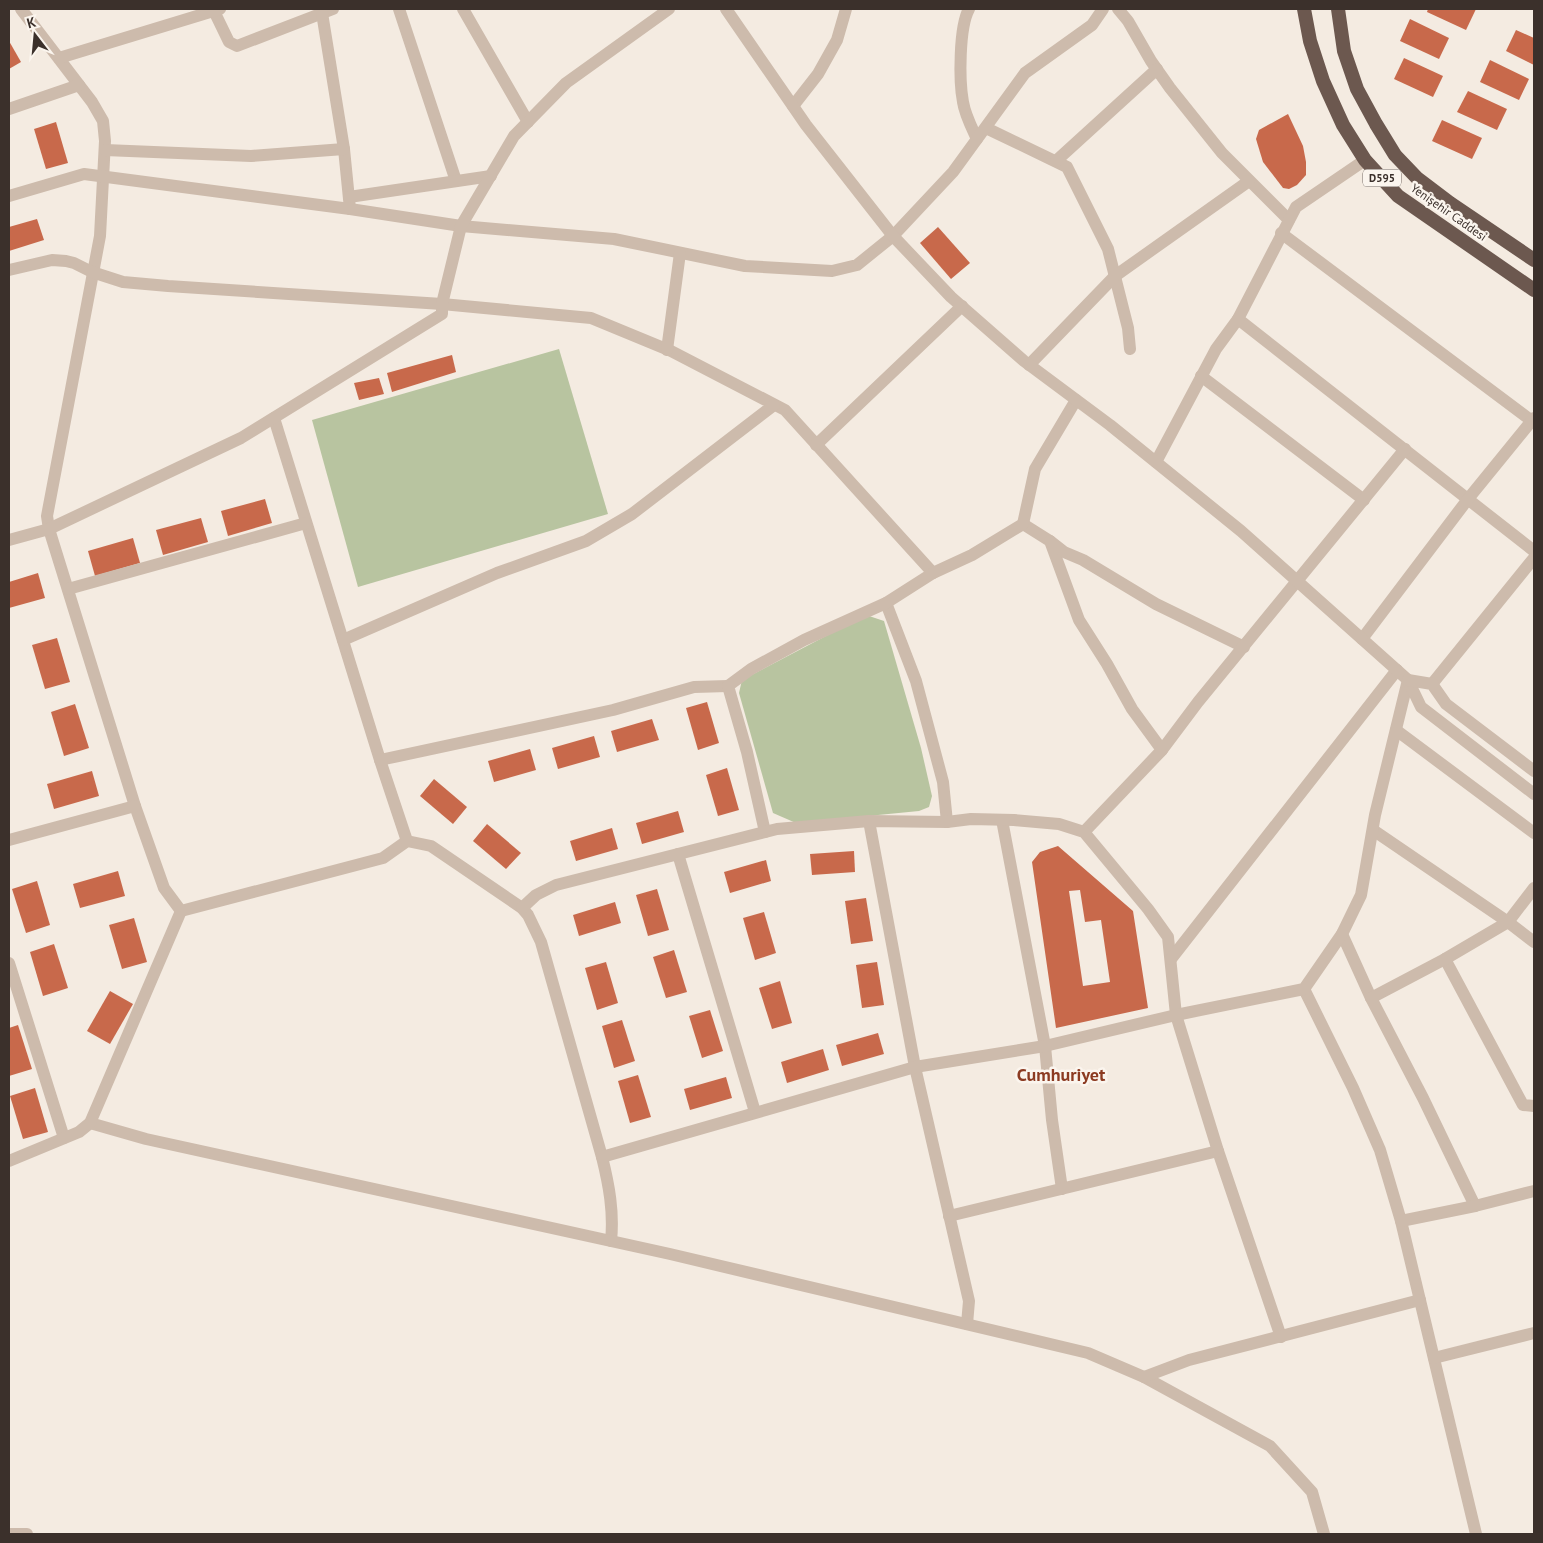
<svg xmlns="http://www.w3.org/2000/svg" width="1543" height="1543" font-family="'PT Sans',sans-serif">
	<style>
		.green { fill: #b8c4a0 }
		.building { fill: #c8694b; fill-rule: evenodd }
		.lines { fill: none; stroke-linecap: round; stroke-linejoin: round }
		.minor { stroke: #cdbbac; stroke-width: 12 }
		.tertiary { stroke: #cdbbac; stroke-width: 12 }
		.trunk { stroke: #6c584f; stroke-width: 14 }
		.labels { text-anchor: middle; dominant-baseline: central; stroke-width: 5; stroke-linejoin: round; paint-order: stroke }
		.shield { fill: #fbf5ee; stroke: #756b66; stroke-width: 1 }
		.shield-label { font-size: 11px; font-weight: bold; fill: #3b302b }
		.street-label { font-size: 12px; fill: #3b302b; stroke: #fbf5ee }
		.district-label { font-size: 18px; font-weight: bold; fill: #8c3b22; stroke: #fbf5ee }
	</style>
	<rect width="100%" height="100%" fill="#f4ebe1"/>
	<g class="green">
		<polygon points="559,349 608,514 358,587 312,420"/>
		<polygon points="866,615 884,621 921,748 932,796 929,807 919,811 796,823 773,813 739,693 742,680"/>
	</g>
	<g class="building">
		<polygon points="1428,9 1476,9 1466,30 1427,12"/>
		<polygon points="1410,19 1449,38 1439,59 1400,41"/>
		<polygon points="1516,30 1534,38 1534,65 1506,51"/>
		<polygon points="9,41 21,62 9,69"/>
		<polygon points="1404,58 1443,76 1433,97 1394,79"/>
		<polygon points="1490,60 1529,79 1519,100 1480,82"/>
		<polygon points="1468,91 1507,109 1497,130 1457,112"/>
		<polygon points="1288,114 1303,146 1306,162 1306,175 1297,185 1289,189 1283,188 1263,162 1256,139 1259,130"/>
		<polygon points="1442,120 1482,138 1472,159 1432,141"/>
		<polygon points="56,122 68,163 46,169 34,129"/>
		<polygon points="37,219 44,240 9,251 9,227"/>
		<polygon points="938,227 970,263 951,279 920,243"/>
		<polygon points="452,355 456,372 392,392 387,373"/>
		<polygon points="379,378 384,394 359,400 354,383"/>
		<polygon points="265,499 272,523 228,536 221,511"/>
		<polygon points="201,518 208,542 163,555 156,530"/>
		<polygon points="133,538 140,563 95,576 88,551"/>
		<polygon points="38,573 45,598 9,608 9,582"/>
		<polygon points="57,638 70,682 45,689 32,645"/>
		<polygon points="707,702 719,743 698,750 686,708"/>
		<polygon points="75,704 89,748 64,756 51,712"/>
		<polygon points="652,719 659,740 617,752 611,731"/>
		<polygon points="594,736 600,757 558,769 552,748"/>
		<polygon points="530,749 536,770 494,782 488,761"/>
		<polygon points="727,768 739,810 718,816 706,775"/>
		<polygon points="92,771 99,796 54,809 47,784"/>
		<polygon points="434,779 467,807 453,824 420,796"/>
		<polygon points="678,811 684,832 642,844 636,823"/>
		<polygon points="487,824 521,853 506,869 473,841"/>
		<polygon points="612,828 618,849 576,861 570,841"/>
		<path d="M 1058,846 L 1133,911 L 1148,1008 L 1056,1028 L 1032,862 L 1040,852 ZM 1080,890 L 1085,922 L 1101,920 L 1110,982 L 1083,986 L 1069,891 Z"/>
		<polygon points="854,851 855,872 812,875 810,854"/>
		<polygon points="766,860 771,881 730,893 724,872"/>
		<polygon points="118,871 125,896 80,908 73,884"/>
		<polygon points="37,881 50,925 26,933 12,889"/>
		<polygon points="657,889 669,930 648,936 636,895"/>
		<polygon points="866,898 873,941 851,944 845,901"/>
		<polygon points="615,902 621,923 579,936 573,915"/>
		<polygon points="764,912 776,953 755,960 743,918"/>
		<polygon points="134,918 147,962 122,969 109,925"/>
		<polygon points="54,944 68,988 43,996 30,952"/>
		<polygon points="674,950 687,992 666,998 653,957"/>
		<polygon points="606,962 618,1003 597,1010 585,968"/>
		<polygon points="877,962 884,1005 862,1008 856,965"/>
		<polygon points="780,981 792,1023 772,1029 759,988"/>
		<polygon points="110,991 133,1004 110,1044 87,1031"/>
		<polygon points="710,1010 723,1051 702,1058 689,1016"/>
		<polygon points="622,1020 635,1061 614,1068 602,1026"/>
		<polygon points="18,1025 32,1069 9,1076 9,1028"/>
		<polygon points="878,1033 884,1054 842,1066 836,1045"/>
		<polygon points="823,1049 829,1070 787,1083 781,1062"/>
		<polygon points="638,1075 651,1117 630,1123 618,1081"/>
		<polygon points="726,1077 732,1098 690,1110 684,1089"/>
		<polygon points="35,1088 48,1132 23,1139 10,1096"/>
	</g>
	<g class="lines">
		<g class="minor">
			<path d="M 21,9 L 92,102 L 103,121 L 105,141 L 100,236 L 47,516 L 49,529 L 135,806 L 164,888 L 181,911 L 383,858 L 407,841 L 431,846 L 522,908 L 528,915 L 541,942 L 602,1157 C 609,1185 614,1212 611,1241"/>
			<polyline points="213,9 229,42 237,46 333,9"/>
			<polyline points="399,9 456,181"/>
			<polyline points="463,9 528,122"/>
			<path d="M 969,9 C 959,27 959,81 963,102 C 965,115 972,128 977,139"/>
			<polyline points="1118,9 1128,21 1151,61 1170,88 1222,153 1289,220"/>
			<polyline points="322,13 344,149 350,209"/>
			<polyline points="59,58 220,9"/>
			<polyline points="793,106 818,74 837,40 846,9"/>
			<polyline points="9,109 79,85"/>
			<polyline points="986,128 1067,167 1108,249 1128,328 1130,349"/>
			<polyline points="105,150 251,156 344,149"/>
			<polyline points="1056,161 1157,69"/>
			<polyline points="9,196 84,174 350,209 461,226 614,239 745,266 832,271 857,265 893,236 953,172 1025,73 1092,25 1103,9"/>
			<polyline points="349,197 491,176"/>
			<polyline points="1281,233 1532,421"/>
			<polyline points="9,270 52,260 66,261 74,263 92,272 123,282 168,286 442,304 591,318 671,351 785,410 933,573"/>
			<polyline points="1238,319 1534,551"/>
			<polyline points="667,350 680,253"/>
			<polyline points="1029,365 1115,276 1249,181"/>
			<polyline points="1201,376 1364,500"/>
			<polyline points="274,418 380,760 407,841"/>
			<polyline points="816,445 962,306"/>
			<polyline points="1156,462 1216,349 1238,319 1296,207 1365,160"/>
			<polyline points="1023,524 1050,541 1079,620 1107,664 1132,709 1162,750"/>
			<polyline points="9,540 49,529 241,438 442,314 442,304 461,226 514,136 566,83 669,9"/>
			<polyline points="1050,541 1064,552 1083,560 1156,604 1244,647"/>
			<polyline points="68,589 306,523"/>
			<polyline points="886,603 916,681 943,782 947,822"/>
			<polyline points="1362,639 1468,499 1534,418"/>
			<polyline points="343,640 497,573 586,541 632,514 774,405"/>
			<polyline points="1432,684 1534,558"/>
			<polyline points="1396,730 1534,833"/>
			<polyline points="380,760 613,710 694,687 728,686"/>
			<polyline points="1002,820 1045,1046 1052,1120 1062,1189"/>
			<polyline points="869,821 915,1067 969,1301 967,1324"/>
			<polyline points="1373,830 1508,922 1534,942"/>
			<polyline points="765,832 747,752 728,686 751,669 804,640 886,603 933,573 972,555 1023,524 1035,469 1076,400"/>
			<polyline points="1084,832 1162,750 1198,702 1405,449"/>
			<polyline points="9,840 135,806"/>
			<polyline points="678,854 755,1112"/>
			<polyline points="522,908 536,895 556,885 777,829 869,821 947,822 971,819 1014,820 1059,824 1084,832 1148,909 1168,937 1176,1015 1218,1151 1281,1337"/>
			<polyline points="1342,934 1371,998 1423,1098 1475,1206"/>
			<polyline points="1171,959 1397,670"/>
			<polyline points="1445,959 1523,1105 1534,1106"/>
			<polyline points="9,963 64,1138"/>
			<polyline points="1304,989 1353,1088 1380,1150 1401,1221 1476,1534"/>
			<polyline points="1371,998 1445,959 1508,922 1534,888"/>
			<polyline points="90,1123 146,1139 670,1254 1088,1353 1144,1377 1270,1446 1312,1492 1324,1534"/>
			<polyline points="602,1157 915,1067 1045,1046 1176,1015 1304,989 1342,934 1361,895 1375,815 1408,680"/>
			<polyline points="9,1161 79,1132 90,1123 181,911"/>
			<polyline points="949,1216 1218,1151"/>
			<polyline points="1401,1221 1475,1206 1534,1191"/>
			<polyline points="1434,1358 1534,1333"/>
			<polyline points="1144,1377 1189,1360 1420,1300"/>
			<polyline points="9,1534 27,1534"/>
		</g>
		<g class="tertiary">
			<polyline points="726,9 806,125 893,236 951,297 1024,361 1110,425 1241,531 1408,680 1421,707 1534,794"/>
			<polyline points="1408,680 1432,684 1446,704 1534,771"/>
		</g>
		<g class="trunk">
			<polyline points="1304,9 1310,41 1323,81 1343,125 1365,160 1398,196 1534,290"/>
			<polyline points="1338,9 1344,51 1357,89 1376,124 1395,155 1417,178 1450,203 1534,260"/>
		</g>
	</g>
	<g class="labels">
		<rect class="shield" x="1363" y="169.5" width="38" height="17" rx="4"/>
		<g class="shield-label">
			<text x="1382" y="178">D595</text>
		</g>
		<g class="street-label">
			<text transform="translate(1449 212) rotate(35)">Yenişehir Caddesi</text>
		</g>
		<g class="district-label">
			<text x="1061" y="1074">Cumhuriyet</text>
		</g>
	</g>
	<rect width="1543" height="1543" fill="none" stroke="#3b302b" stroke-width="20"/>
	<g transform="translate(35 35) rotate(344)" stroke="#fbf5ee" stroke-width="4" paint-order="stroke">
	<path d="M0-4L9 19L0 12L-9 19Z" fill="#3b302b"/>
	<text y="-8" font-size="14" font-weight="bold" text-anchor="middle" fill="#3b302b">K</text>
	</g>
</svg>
